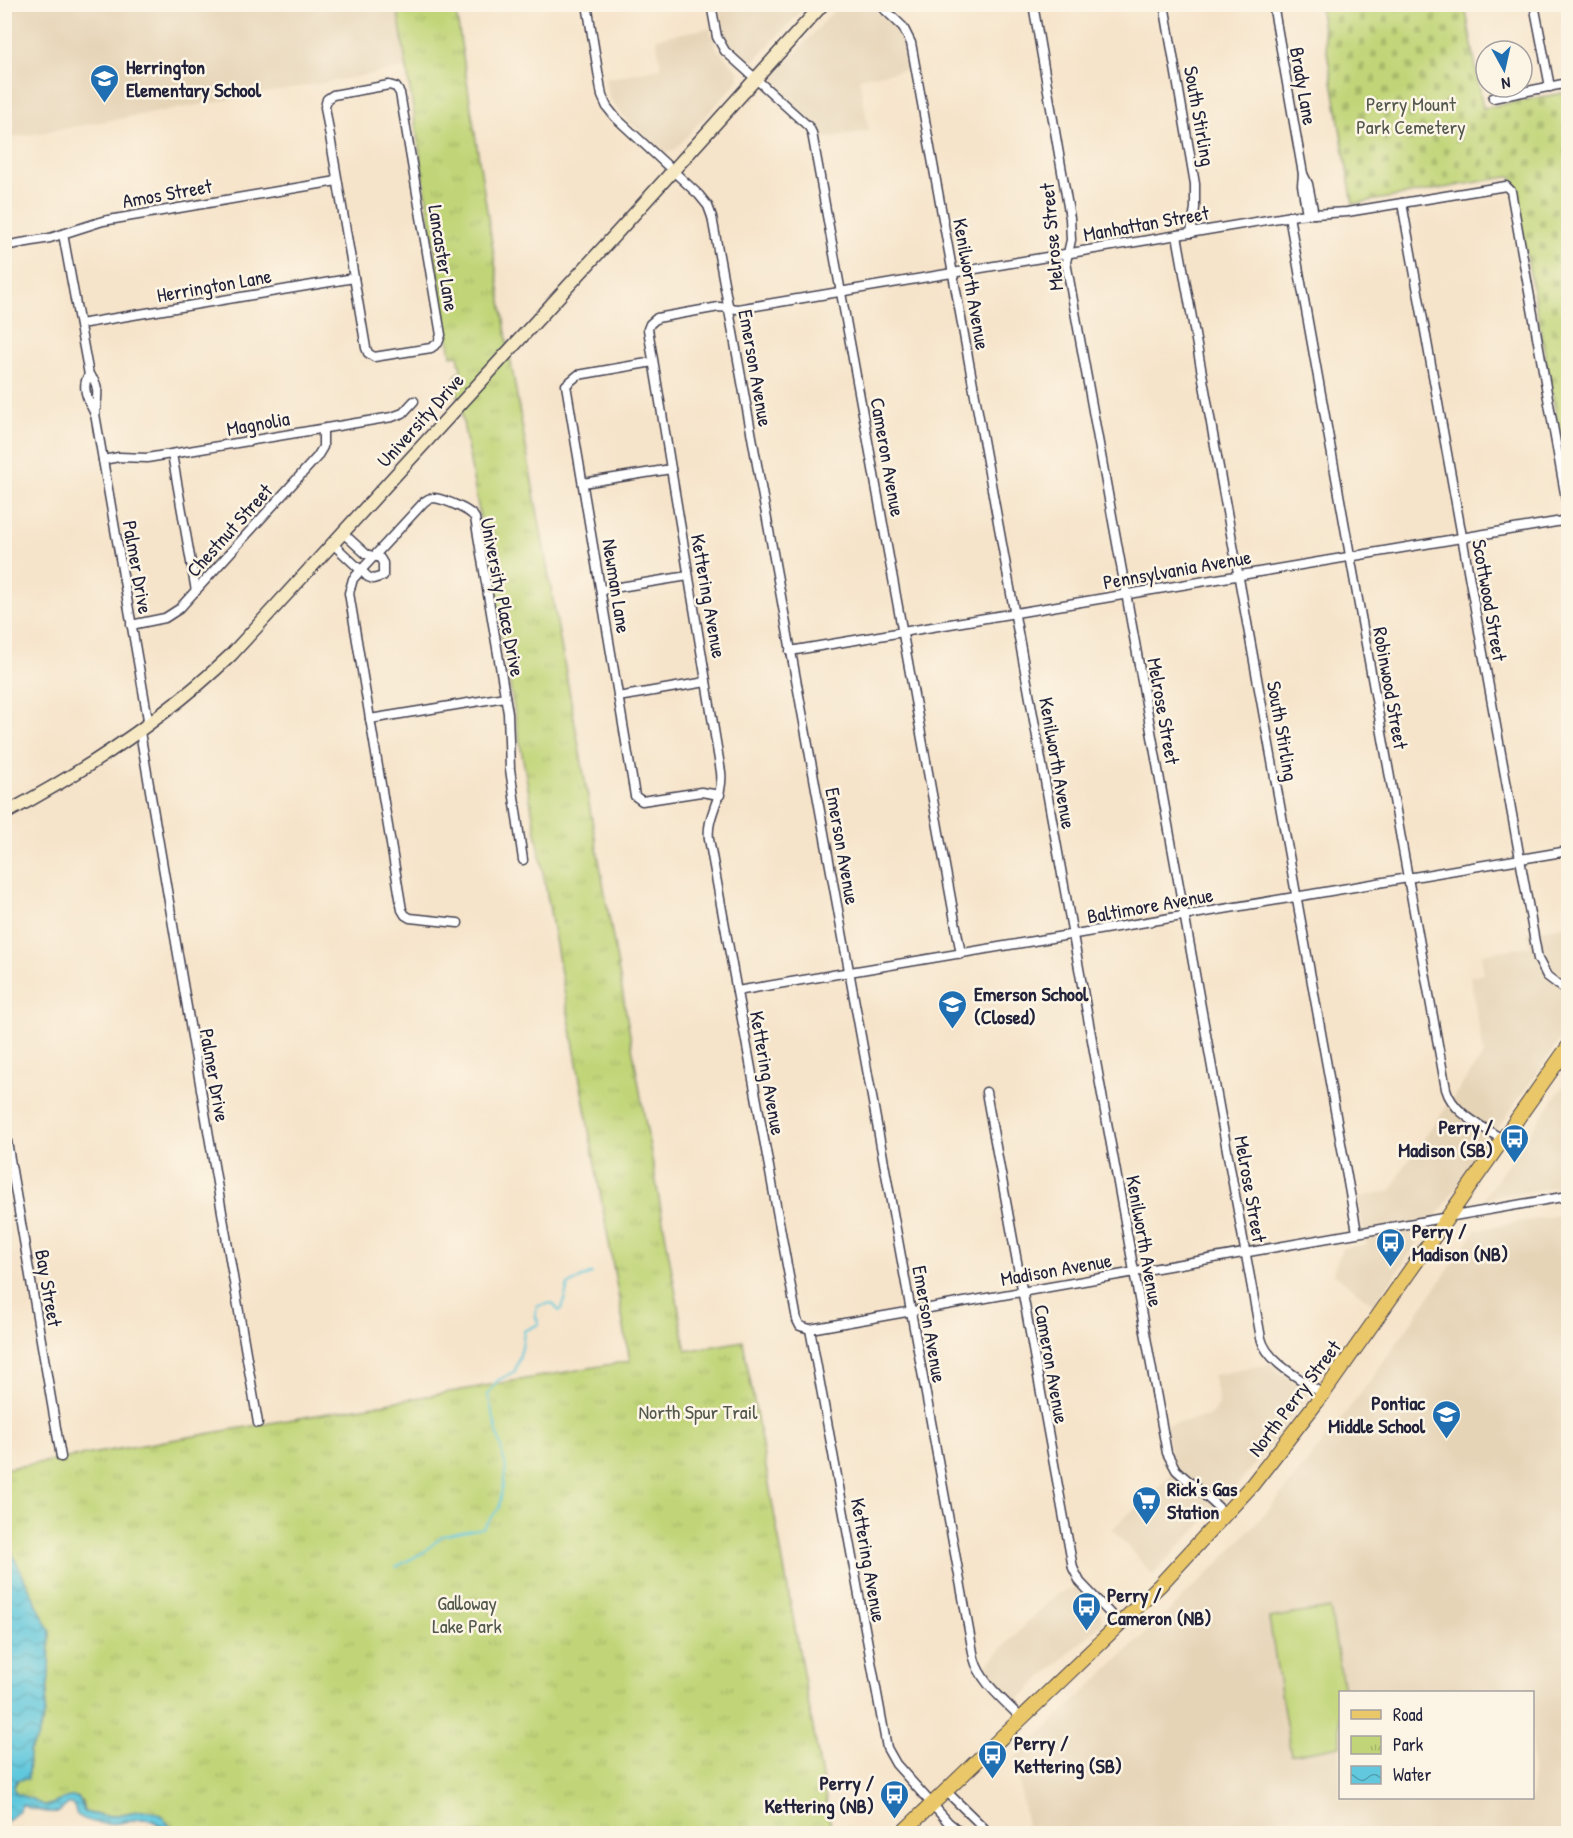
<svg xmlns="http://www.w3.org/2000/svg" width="1573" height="1838" font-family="'Patrick Hand',sans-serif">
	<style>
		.built { fill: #e6d4b7; fill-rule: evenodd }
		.grass { fill: #c1d578; stroke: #727c5a; stroke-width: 1.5 }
		.cemetery { fill: url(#cemetery-stones); stroke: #727c5a; stroke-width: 1.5 }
		.park { fill: url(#park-tufts); stroke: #727c5a; stroke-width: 1.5 }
		.water { fill: url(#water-waves); stroke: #42758c; stroke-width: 1.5 }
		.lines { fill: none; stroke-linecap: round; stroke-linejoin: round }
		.stream { stroke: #61c8dd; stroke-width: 2 }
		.minor-casing { stroke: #423f50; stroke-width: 11 }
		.secondary-casing { stroke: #423f50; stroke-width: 15 }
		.primary-casing { stroke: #423f50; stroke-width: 16 }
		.minor { stroke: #fff; stroke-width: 8 }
		.secondary { stroke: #f7e9c3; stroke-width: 12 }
		.primary { stroke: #eac769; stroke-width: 14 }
		.labels { text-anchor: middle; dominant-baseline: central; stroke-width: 5; stroke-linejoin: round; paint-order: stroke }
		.poi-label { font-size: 20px; font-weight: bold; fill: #22223b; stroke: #fcf5e5; text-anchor: start }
		.street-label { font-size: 20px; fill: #22223b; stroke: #fcf5e5 }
		.park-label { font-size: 20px; fill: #52584d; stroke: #fcf5e5 }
	</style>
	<defs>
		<pattern id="cemetery-stones" width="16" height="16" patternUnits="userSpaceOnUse" patternTransform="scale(1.5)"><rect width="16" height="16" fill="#c1d578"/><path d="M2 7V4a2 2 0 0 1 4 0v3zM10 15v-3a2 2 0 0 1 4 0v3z" fill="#a6b769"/></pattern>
		<pattern id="park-tufts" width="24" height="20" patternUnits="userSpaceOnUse" patternTransform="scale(1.5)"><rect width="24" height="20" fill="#c1d578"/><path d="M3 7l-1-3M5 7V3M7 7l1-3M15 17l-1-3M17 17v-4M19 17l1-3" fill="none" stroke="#a6b769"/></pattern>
		<pattern id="water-waves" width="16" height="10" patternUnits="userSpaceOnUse" patternTransform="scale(1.5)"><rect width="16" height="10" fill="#61c8dd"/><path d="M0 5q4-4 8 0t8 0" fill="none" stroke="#50a2b4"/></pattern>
	</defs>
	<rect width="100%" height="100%" fill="#fcf5e5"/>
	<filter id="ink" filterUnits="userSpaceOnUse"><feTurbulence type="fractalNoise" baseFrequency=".0167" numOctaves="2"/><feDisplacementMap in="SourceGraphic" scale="12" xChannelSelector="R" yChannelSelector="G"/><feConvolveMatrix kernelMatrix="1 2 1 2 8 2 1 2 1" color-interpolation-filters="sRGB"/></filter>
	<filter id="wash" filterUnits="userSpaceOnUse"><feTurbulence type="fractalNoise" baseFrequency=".008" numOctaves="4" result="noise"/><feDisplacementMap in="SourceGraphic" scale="24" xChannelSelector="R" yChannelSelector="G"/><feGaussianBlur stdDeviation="1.35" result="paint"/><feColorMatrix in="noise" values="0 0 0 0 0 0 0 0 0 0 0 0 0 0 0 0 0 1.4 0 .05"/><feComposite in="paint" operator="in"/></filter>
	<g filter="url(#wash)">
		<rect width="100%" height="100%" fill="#f6e4ca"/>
		<g class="built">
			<polygon points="5,4 397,5 407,68 5,139"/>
			<polygon points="718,5 718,4 807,5 755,60 750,61 742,60 727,44"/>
			<polygon points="839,5 870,5 899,30 904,38 911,69 859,78 869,131 819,139 815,126 779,92 773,83 773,78"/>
			<polygon points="710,28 716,47 739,72 739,80 674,150 666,153 627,120 617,108 609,97 605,79 661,68 656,38"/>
			<polygon points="1568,925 1568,1029 1374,1305 1333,1273 1342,1248 1366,1244 1357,1197 1391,1191 1404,1167 1484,1054 1470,976 1484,974 1481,954 1530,946 1528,932"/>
			<polygon points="1568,1079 1568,1185 1483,1199"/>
			<path d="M 1568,1213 L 1568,1833 L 1028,1833 L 1015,1758 L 1213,1569 L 1279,1498 L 1368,1384 L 1476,1230 ZM 1340,1692 L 1532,1692 L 1532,1798 L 1340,1798 Z"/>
			<polygon points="1270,1364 1309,1393 1265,1452 1229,1495 1153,1575 1112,1529 1173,1474 1165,1425 1209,1416 1219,1404 1213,1375"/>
			<polygon points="1076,1587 1102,1616 1102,1623 1018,1700 1010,1695 983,1669 1026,1623 1059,1593"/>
		</g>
		<polygon class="grass" points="1330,1608 1344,1692 1340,1692 1340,1746 1291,1755 1269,1618"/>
		<polygon class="cemetery" points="1319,5 1465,5 1483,108 1563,93 1568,123 1568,479 1512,176 1353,204"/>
		<path class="park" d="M 397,5 L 455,5 L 508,346 L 686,1351 L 743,1341 L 832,1833 L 176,1834 C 171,1828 166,1820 160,1815 C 144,1805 124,1816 108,1816 C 100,1816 92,1814 84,1812 L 82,1801 L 63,1800 L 50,1805 L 40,1805 L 33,1800 L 19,1796 L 15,1792 L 14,1787 L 18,1780 L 4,1723 L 4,1469 L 630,1361 L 455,377 L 461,370 L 458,355 L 451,356 Z"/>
		<path class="water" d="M 5,1539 L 50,1631 L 49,1675 L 45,1713 L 38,1737 L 29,1752 L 28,1779 L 17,1780 C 7,1796 24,1795 34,1800 C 39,1803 41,1806 47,1805 C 56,1805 65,1795 75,1797 C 83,1798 81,1806 84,1812 C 92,1814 100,1816 108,1816 C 124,1816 144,1805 160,1815 C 166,1820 171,1828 176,1833 L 166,1833 C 163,1830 160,1825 156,1823 C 145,1815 130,1821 119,1823 C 105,1825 88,1823 77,1815 L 74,1806 L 71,1804 L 68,1804 L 59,1812 C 45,1813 35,1811 22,1805 L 18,1812 L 5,1822 Z"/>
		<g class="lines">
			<polyline class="stream" points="396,1567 424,1552 442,1536 483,1528 499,1508 506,1468 488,1395 497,1381 515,1371 522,1348 524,1331 539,1324 535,1315 537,1306 553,1303 559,1311 562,1309 568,1285 592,1273"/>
		</g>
	</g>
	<g filter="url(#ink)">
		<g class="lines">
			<defs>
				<g id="minor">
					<path d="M 587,4 L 602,96 L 607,107 L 615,117 L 699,195 L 708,206 L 712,217 L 974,1658 C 980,1682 1005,1701 1021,1718"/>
					<polyline points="711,4 717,37 725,51 809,127 812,133 961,954"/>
					<polyline points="879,4 903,27 911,43 1167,1453 1176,1470 1226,1514"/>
					<path d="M 1033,4 L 1070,218 L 1071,240 L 1066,262 L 1261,1338 C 1267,1363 1303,1380 1323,1394"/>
					<polyline points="1164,4 1195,184 1195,208 1191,233"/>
					<polyline points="1273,4 1303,174 1302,185 1307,214"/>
					<polyline points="1534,4 1550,87"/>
					<polygon points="389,85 396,87 400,93 441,335 438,343 431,348 374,357 368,353 366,348 325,107 327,99 333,95"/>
					<polyline points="1493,98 1568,83"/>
					<polyline points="1303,174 1308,184 1314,214"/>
					<polyline points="1402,203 1538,959 1547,976 1568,992"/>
					<path d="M 1289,216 L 1446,1089 C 1453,1114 1483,1126 1503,1140"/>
					<path d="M 63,234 L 89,375 C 101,384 97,400 95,414"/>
					<polyline points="1177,235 1357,1232"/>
					<polyline points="4,246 50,238 103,221 337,181"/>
					<polyline points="80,324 354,278"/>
					<polyline points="653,362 578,375 566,385 635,796 642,801 701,792 720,795"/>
					<path d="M 89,375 C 80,387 89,402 95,414 L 149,725"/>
					<polyline points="172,454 196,591"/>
					<polyline points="103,460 119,457 147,458 392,417 403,413 414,401"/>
					<polyline points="583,483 671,469"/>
					<path d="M 1568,510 L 1511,191 L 1506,186 L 1347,212 L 1297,215 L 738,309 L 719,307 L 657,318 L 650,324 L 648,329 L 721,772 C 724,797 706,815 709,839 L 797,1320 L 800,1326 L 810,1329 L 1568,1196"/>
					<polyline points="333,544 368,577 373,579 383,576 383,563 380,558 366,554 343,533"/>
					<polyline points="601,590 688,576"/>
					<polyline points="131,625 165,618 179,609 317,457 323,447 323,429"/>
					<polyline points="790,651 1568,520"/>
					<polyline points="618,697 706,682"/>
					<polyline points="370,719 505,697"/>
					<polyline points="140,732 258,1423"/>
					<path d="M 458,923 L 410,918 L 405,915 L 402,910 L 349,593 L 353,579 L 424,502 C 428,499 429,498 434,498 C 444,499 471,510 475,518 L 508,713 L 510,769 L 523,860"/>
					<polyline points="737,991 1568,851"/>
					<polyline points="986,1092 1073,1568 1080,1582 1120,1624"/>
					<polyline points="4,1124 61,1457"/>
					<polyline points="810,1329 887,1748 896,1764 948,1822 963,1834"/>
					<polyline points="946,1791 984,1828 987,1834"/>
				</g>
				<path id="secondary" d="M 4,814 C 87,770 163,720 231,655 L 625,224 L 823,4"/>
				<polyline id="primary" points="901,1834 1160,1585 1252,1485 1323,1394 1568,1047"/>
			</defs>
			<use href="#minor" class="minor-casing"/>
			<use href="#secondary" class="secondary-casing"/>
			<use href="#primary" class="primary-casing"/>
			<use href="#minor" class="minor"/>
			<use href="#secondary" class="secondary"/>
			<use href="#primary" class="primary"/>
		</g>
	</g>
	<defs>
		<symbol id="school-pin" viewBox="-11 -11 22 30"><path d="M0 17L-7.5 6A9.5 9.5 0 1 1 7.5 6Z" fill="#1f6fb2" stroke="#fcf5e5"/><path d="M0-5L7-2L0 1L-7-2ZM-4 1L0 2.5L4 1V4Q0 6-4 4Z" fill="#fff"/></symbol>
		<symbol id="bus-pin" viewBox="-11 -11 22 30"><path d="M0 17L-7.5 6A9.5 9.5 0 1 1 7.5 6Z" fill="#1f6fb2" stroke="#fcf5e5"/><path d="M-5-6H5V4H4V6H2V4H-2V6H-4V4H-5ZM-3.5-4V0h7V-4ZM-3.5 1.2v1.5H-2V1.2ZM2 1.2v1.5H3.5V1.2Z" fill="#fff"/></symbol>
		<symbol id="supermarket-pin" viewBox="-11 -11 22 30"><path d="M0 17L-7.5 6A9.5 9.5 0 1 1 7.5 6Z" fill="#1f6fb2" stroke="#fcf5e5"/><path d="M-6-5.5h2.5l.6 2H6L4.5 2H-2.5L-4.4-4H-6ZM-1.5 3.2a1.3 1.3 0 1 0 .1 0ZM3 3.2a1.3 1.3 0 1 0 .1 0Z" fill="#fff"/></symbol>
	</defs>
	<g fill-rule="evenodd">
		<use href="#school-pin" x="88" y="62" width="33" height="45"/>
		<use href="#school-pin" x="936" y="988" width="33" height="45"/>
		<use href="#bus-pin" x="1498" y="1122" width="33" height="45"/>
		<use href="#bus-pin" x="1374" y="1226" width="33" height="45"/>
		<use href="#school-pin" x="1430" y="1398" width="33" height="45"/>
		<use href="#supermarket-pin" x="1130" y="1484" width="33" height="45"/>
		<use href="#bus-pin" x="1070" y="1590" width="33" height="45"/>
		<use href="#bus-pin" x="976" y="1738" width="33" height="45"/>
		<use href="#bus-pin" x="878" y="1778" width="33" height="45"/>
	</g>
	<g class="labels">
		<g class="poi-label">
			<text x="126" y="66">Herrington<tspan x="126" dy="23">Elementary School</tspan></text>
			<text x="974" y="993">Emerson School<tspan x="974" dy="23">(Closed)</tspan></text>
			<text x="1493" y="1126" text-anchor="end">Perry /<tspan x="1493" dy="23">Madison (SB)</tspan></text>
			<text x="1412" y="1230">Perry /<tspan x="1412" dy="23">Madison (NB)</tspan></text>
			<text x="1425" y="1402" text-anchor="end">Pontiac<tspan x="1425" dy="23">Middle School</tspan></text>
			<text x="1167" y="1488">Rick's Gas<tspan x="1167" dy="23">Station</tspan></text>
			<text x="1107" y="1594">Perry /<tspan x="1107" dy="23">Cameron (NB)</tspan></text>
			<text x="1014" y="1742">Perry /<tspan x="1014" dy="23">Kettering (SB)</tspan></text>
			<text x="874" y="1782" text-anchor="end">Perry /<tspan x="874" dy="23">Kettering (NB)</tspan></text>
		</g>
		<g class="street-label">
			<text transform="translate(1304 86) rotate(80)">Brady Lane</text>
			<text transform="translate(1200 116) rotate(80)">South Stirling</text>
			<text transform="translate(167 193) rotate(-10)">Amos Street</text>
			<text transform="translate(1146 223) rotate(-10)">Manhattan Street</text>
			<text transform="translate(1051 237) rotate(-95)">Melrose Street</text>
			<text transform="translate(444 258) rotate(81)">Lancaster Lane</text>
			<text transform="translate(972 284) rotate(80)">Kenilworth Avenue</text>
			<text transform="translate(214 285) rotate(-10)">Herrington Lane</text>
			<text transform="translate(756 368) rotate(80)">Emerson Avenue</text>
			<text transform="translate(420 420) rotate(-48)">University Drive</text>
			<text transform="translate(258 423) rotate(-10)">Magnolia</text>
			<text transform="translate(888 457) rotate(80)">Cameron Avenue</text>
			<text transform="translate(229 530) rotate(-48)">Chestnut Street</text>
			<text transform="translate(138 567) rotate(80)">Palmer Drive</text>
			<text transform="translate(1177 569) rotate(-10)">Pennsylvania Avenue</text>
			<text transform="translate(617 586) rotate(81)">Newman Lane</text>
			<text transform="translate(709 596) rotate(80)">Kettering Avenue</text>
			<text transform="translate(503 597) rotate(79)">University Place Drive</text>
			<text transform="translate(1490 600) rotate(80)">Scottwood Street</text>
			<text transform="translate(1391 688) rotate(80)">Robinwood Street</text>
			<text transform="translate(1164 711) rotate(80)">Melrose Street</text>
			<text transform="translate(1283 731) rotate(80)">South Stirling</text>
			<text transform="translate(1058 763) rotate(80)">Kenilworth Avenue</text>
			<text transform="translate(843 846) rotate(80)">Emerson Avenue</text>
			<text transform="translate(1150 905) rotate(-10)">Baltimore Avenue</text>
			<text transform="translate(768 1073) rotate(80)">Kettering Avenue</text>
			<text transform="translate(215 1075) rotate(80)">Palmer Drive</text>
			<text transform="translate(1251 1189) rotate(80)">Melrose Street</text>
			<text transform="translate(1145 1241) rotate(80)">Kenilworth Avenue</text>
			<text transform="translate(1056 1269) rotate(-10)">Madison Avenue</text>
			<text transform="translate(49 1288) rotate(80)">Bay Street</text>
			<text transform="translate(930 1324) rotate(80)">Emerson Avenue</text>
			<text transform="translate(1052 1364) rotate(80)">Cameron Avenue</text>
			<text transform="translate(1294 1398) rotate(-53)">North Perry Street</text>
			<text transform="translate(869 1560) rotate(80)">Kettering Avenue</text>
		</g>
		<g class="park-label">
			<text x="1411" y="103">Perry Mount<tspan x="1411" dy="23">Park Cemetery</tspan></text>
			<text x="698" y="1411">North Spur Trail</text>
			<text x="467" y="1602">Galloway<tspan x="467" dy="23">Lake Park</tspan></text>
		</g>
	</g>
	<rect width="1573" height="1838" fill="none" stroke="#fcf5e5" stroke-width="24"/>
	<rect x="1339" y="1691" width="195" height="108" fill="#fcf5e5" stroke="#a5a1a1" stroke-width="1.5"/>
	<rect x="1351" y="1710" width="30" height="9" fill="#eac769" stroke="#a5a1a1" stroke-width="1.5"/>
	<text x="1393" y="1721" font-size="18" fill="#22223b">Road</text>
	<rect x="1351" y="1736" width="30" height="18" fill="url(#park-tufts)" stroke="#a5a1a1" stroke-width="1.5"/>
	<text x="1393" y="1751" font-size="18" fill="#22223b">Park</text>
	<rect x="1351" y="1766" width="30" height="18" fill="url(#water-waves)" stroke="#a5a1a1" stroke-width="1.5"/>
	<text x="1393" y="1781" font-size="18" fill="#22223b">Water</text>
	<g transform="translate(1504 69) rotate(172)"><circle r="28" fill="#fcf5e5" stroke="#a5a1a1" stroke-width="1.5"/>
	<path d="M0-4.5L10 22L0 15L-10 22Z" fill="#1f6fb2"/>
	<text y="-9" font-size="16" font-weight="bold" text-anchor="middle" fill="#22223b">N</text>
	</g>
</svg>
